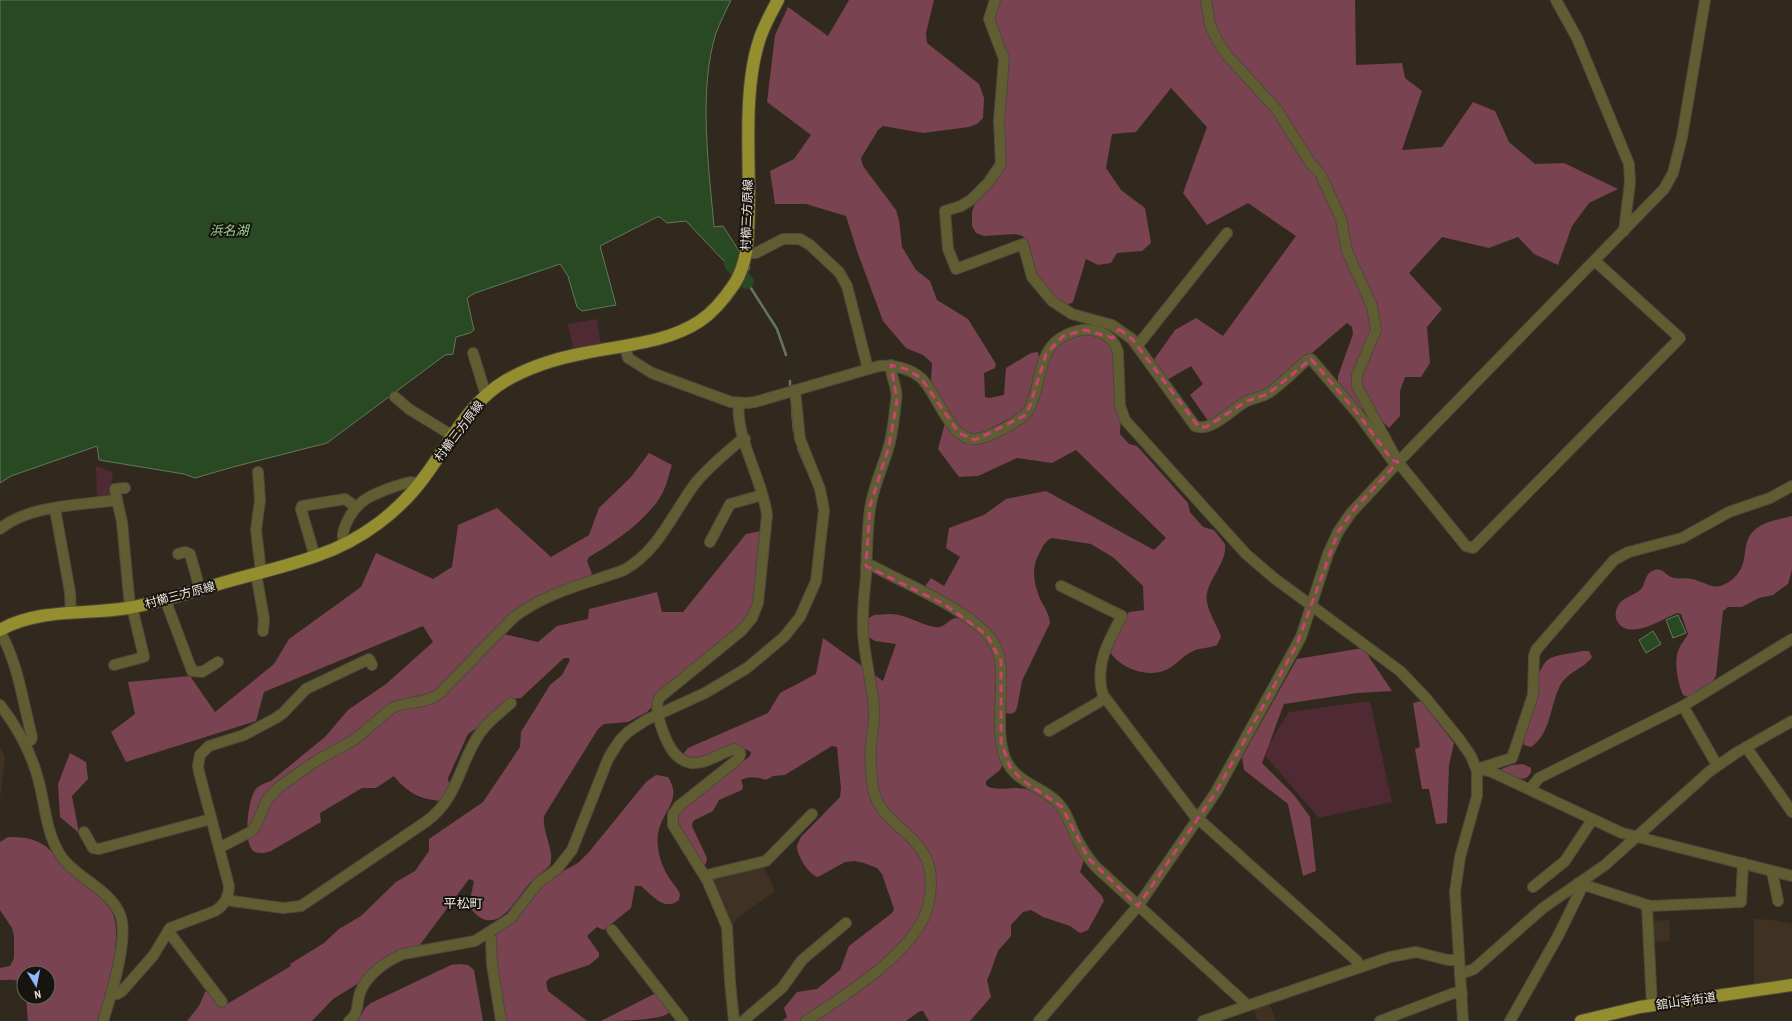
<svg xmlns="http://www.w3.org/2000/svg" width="1792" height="1021" font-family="'Archivo Narrow','Noto Sans JP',sans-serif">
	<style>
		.built { fill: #3f3222 }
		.green { fill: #4f2933 }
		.forest { fill: #794352 }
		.water { fill: #284921; stroke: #63785a }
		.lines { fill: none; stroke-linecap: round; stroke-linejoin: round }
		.stream { stroke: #63785a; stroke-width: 2.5 }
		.river { stroke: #284921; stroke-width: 14 }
		.minor-casing { stroke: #50473d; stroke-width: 12 }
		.major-casing { stroke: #50473d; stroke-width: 14 }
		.minor { stroke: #605d33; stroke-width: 10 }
		.major { stroke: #948e2f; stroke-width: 12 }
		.marked { fill: none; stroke: #ca4175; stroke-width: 3; stroke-dasharray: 8 5; stroke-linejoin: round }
		.labels { text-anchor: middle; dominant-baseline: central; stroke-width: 4; stroke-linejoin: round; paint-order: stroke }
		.street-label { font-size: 12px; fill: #ece6df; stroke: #17130e }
		.water-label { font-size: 13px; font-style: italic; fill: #9bd190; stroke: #17130e }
		.neighbourhood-label { font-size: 13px; fill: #ece6df; stroke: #17130e }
	</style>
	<rect width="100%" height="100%" fill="#32291e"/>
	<g class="built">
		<polygon points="0,746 5,758 0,799"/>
		<polygon points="763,865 775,891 736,919 732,928 711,877"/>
		<polygon points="1754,919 1773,920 1792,924 1792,979 1754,984"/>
		<polygon points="1669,920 1670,941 1650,942 1649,921"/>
		<polygon points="1269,1003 1276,1021 1258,1021 1253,1008"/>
	</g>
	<g class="green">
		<polygon points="597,319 601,344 573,349 568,324"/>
		<polygon points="96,466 113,472 111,488 113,495 97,498"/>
		<polygon points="1370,701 1392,802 1319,818 1263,753 1289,712"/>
	</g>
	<g class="forest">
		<polygon points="849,0 934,0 926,33 927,43 979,84 984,98 983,118 977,124 969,127 923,133 883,126 878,130 861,158 863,166 896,210 899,220 902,247 916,270 930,281 937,300 968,319 996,364 995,368 984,373 985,397 989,398 1004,395 1006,368 1031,353 1038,352 1039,358 1026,404 1020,413 982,433 971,435 962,430 949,413 931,382 932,363 923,355 906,348 883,321 857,251 846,216 806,204 775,204 770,171 794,159 811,135 767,102 775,35 788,7 828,36"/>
		<polygon points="999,0 1355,0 1356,65 1402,63 1405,78 1422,91 1402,150 1442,147 1473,102 1495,111 1509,142 1535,164 1564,163 1618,189 1589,203 1572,226 1558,265 1534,254 1518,237 1489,248 1442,237 1409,273 1442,309 1427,327 1430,363 1421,377 1405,377 1400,391 1400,416 1389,428 1373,412 1358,408 1338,384 1338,376 1353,334 1352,327 1347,323 1270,389 1209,422 1190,395 1203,384 1191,366 1167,380 1153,361 1175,330 1196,318 1223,336 1296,236 1248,203 1207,225 1183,193 1207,127 1171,88 1136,132 1112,134 1106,168 1121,190 1145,208 1151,243 1142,251 1117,253 1111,263 1098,265 1086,259 1073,302 1065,306 1060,304 1038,280 1023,236 1015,234 984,236 976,233 972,226 972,212 975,203 991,185 1002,139 1007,63 993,22"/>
		<path d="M 1078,335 C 1126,331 1113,375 1115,407 C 1116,412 1118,416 1120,421 C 1121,425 1120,430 1120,434 L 1129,444 L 1137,446 L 1188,503 L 1190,512 L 1203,527 L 1214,530 L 1225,544 C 1227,562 1211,576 1207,593 C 1204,607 1217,624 1221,637 L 1217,645 C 1209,649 1201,647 1193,651 C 1184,655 1177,664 1168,669 C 1149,679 1121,669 1110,652 L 1111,643 L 1129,612 L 1144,610 L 1143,586 L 1114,558 L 1091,544 L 1052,538 C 1046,540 1043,546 1040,552 C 1030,568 1034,586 1042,603 C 1046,609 1049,615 1050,623 L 1022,681 L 1017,708 L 1015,712 L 1011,714 L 1006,713 L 1005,708 L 996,641 L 923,589 L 931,578 L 944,586 L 960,557 L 946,548 L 949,528 L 984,515 L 1006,499 L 1046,491 L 1154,550 L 1166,538 L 1076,450 L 1052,463 L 1017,458 L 978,476 L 959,477 L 938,449 L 945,423 C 950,430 956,439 964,443 C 980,449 1014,429 1027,420 L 1032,414 C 1038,395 1043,365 1055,350 C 1060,342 1070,339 1078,335 Z"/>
		<path d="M 649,453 L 672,465 C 669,474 667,484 663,492 C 649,519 615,542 589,557 L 587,561 L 592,574 L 590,577 L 495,632 L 538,642 L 557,626 L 588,619 L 589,609 L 657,592 L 662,612 L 683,612 L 746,534 L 761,531 L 754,602 L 744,622 L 656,695 L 651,708 L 647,712 L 628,722 L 604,724 L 598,729 L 544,816 C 542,833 555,850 550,865 C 544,872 535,877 529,884 C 514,902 496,939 471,909 L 470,900 L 474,881 L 469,879 L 419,946 L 333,999 L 312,1021 L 187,1021 L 199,1006 L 205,992 L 207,991 L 222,1005 L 227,1004 L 291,966 L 290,964 L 324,943 L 339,929 L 361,916 L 396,882 L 415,871 L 429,851 L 429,839 L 483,802 L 520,747 L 521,732 L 550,685 L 562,675 L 570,660 L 569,658 L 564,658 L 521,698 L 513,699 L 484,723 L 468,734 L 448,778 L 450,789 L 444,801 C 422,800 408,794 394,776 L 376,788 L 362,788 L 320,813 L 321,822 L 271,851 C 266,853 260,854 255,852 C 242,846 248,800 255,790 C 259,785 265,783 271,781 L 325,737 L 348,710 L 386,684 L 433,642 L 423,626 L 264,692 L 256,721 L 126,762 L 111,732 L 135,714 L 128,682 L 190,676 L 215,712 L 274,664 L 289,639 L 361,587 L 376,553 L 433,579 L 452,567 L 458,525 L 497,508 L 551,557 L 589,535 L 599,508 L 631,477 Z"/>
		<path d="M 1792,516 L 1792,570 L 1788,584 L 1773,595 L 1759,598 L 1742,607 L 1728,607 L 1723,611 L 1716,676 L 1712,682 L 1688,697 L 1683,695 C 1678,684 1674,664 1678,651 C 1680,645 1685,640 1688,634 L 1681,614 L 1677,613 C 1661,620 1636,637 1621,626 C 1615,621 1614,613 1618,606 C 1622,598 1632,596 1639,591 C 1647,585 1643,573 1655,570 C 1662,568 1665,574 1671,577 C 1678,580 1685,577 1692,579 C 1709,583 1715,594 1734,578 C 1752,561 1738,542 1757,528 C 1766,521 1781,519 1792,516 Z"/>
		<path d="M 891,614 C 906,614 929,629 939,627 C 945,626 949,620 955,618 L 961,619 L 977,631 L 990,645 L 997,662 L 1003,764 L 1000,770 L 986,781 L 986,785 C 992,791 1007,788 1016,788 C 1054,788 1073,829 1084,860 L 1080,872 L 1102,896 L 1104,901 L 1088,930 L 1080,933 L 1070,926 L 1043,917 L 1031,910 L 1023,912 L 1011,925 L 1011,936 L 998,951 L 989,976 L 987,980 L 991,997 L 970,1021 L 929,1021 L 923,1011 L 920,1011 L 906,1021 L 782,1021 L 787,1017 L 784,1008 L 797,992 L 817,989 L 840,970 L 849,946 L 892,913 L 894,909 L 882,874 L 877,868 L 864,863 L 855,861 L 845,862 L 818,877 C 809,875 797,856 797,846 C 798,842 800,840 801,837 L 840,797 L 841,789 L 837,747 L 832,746 L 785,775 L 773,776 L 766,780 C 757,777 750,776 741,780 L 743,786 L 742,790 L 719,800 L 713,811 L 693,821 L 692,826 L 707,858 L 706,864 L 704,865 L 678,829 L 676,815 L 750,756 L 751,752 L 739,746 L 694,759 L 689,758 L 684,753 L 688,748 L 768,713 L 780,693 L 816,674 L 823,638 L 883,681 L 896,644 L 875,641 L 867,636 L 867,619 L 874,615 Z"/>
		<polygon points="1363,648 1392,691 1357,693 1284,704 1262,763 1294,795 1310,817 1316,871 1303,876 1288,804 1244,770 1242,757 1297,659"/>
		<path d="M 1582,651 L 1589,651 L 1592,657 C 1584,669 1566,672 1559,688 C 1550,707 1550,735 1531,747 L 1524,745 L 1523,741 C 1527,723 1534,668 1549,659 C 1558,654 1571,654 1582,651 Z"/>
		<polygon points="1421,701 1454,743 1449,765 1447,823 1436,824 1429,789 1422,789 1415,749 1420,747 1413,703"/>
		<polygon points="70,753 86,762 88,779 72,796 79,833 60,817 58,784"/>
		<path d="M 1523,764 L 1531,768 L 1531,772 C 1525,785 1512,776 1502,772 L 1501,769 L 1512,765 Z"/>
		<path d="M 656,775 L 668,777 C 682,799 665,808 659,829 C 655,844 660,863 668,876 C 672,883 677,887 680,894 L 679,900 C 664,912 652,895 641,886 L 635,886 L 631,908 L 604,930 L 597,927 L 587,936 L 599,953 L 599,957 L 589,965 L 550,978 L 546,982 L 548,991 L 587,1021 L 504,1021 L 495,964 L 496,935 L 545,881 L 578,863 L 589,852 L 646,782 Z"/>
		<path d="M 8,837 C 46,836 50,851 73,875 C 84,886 99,894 109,907 C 127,930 106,994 97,1021 L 28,1021 L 26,997 L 48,997 L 48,973 L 24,973 L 24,984 C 17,978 9,980 0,980 L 0,968 L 10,966 L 14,958 L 14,936 L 12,928 L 0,910 L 0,842 Z"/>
		<polygon points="459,964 468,965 474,970 483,1021 358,1021 365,1008 371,1003 451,965"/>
		<path d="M 656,993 L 671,1011 C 665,1021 615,1021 601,1021 Z"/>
	</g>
	<g class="water">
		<path d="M 0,0 L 731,0 C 726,11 720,22 716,33 C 698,90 709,169 714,227 L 723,226 L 750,268 L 742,280 L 686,221 L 667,223 L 660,217 L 657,217 L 600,246 L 616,305 L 582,311 L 577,307 L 568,276 L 560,264 L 475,293 L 467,298 L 474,330 L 470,333 L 456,337 L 453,354 L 445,355 L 327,443 L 233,467 L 195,478 L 184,474 L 99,460 L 97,446 L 11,476 L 0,483 Z"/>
		<polygon points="1678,615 1686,633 1673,638 1666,620"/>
		<polygon points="1653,631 1661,644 1646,653 1639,640"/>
	</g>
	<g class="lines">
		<g class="stream">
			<polyline points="747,282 777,329 786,355"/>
			<polyline points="790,381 790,385"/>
			<polyline points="792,409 794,431"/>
			<polyline points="798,448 806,467"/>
			<polyline points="1615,554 1626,548"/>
			<polyline points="606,753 612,744"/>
		</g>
		<polyline class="river" points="731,264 747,282"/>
		<defs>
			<g id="minor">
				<path d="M 995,0 L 989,19 L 1004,59 L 999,121 L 1001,164 L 988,183 L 971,200 L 961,206 L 945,211 L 948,249 L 956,269 L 1023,244 L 1032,277 L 1052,301 L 1072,314 L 1112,325 L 1132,339 L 1195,426 C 1211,433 1233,408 1247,401 C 1254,398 1263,397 1270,392 C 1283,383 1295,370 1307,360 L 1311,359 L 1359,415 L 1392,460"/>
				<polyline points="1206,0 1210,25 1218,42 1226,54 1277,110 1311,164 1320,173 1341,219 1347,251 1372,306 1376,330 1357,375 1357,386 1398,462 1466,546 1473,548 1680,338 1595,261"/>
				<polyline points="1556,0 1577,38 1629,164 1630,182 1624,231"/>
				<polyline points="746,253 756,253 783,239 800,239 810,245 839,272 847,286 868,369"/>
				<polyline points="1138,345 1227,233"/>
				<path d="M 625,346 L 628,358 L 652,373 L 731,402 L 747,403 L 755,402 L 879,366 C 895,365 909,368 921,378 C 938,393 952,448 981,438 C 993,435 1021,421 1028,411 C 1043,387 1035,349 1066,335 C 1074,331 1083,329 1092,330 C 1105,332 1114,339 1118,352 L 1120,406 L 1125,420 L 1246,554 L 1274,578 L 1400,671 L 1425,697 L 1460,740 L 1471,756 L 1477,771 L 1477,796 L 1460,857 L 1455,892 L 1463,1021"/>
				<polyline points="473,353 484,389 487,394"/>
				<polyline points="395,397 409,409 453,436"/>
				<polyline points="258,472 260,500 256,530 261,572"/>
				<polyline points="117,500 115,489 125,488"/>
				<polyline points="55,509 70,592 71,614"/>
				<path d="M 0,529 C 28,505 81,505 117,500 L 122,522 L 130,607"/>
				<polyline points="710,542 730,504 762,495"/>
				<path d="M 345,544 C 341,536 343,532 346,524 C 356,500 373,494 396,486 C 404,484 412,479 419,485"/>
				<polyline points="178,554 185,552 190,554 200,589"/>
				<polyline points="315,557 301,509 302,506 345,499 356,507"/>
				<path d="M 866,566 L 873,566 C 907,585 961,606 987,634 C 997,645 1001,659 1001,673 C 1002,699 996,735 1005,758 C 1015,782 1038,785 1055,800 C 1067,810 1070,826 1077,839 C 1082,849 1088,858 1096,867 L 1244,1002 L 1246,1006"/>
				<polyline points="256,573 264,619 263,631"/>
				<path d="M 1061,586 L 1122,616 C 1108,642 1094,666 1103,695 L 1194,815 L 1357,961 L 1359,967"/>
				<polyline points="165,599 192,671 202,672 218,662"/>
				<path d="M 0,632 C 18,662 23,703 32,737 L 31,740 L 25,743"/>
				<polyline points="114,665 144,657 132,607"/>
				<path d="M 0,705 C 19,729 33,756 40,786 C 45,808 47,833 59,853 C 74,878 112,889 121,917 C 128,942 111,996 103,1021"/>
				<polyline points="1683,706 1717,765"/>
				<polyline points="1049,731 1099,702 1104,697"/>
				<polyline points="1746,747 1792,812"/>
				<polyline points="1477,769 1512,758 1533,695 1534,656 1536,650 1614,560 1629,552 1682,538 1729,512 1770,498 1792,486"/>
				<polyline points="1480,769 1492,772 1622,833 1792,876"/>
				<polyline points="1530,789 1539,778 1683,706 1792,639"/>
				<polyline points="84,832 93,848 99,849 211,819"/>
				<path d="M 219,848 L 252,831 L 256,825 L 267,800 L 279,787 L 316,761 L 354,740 L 392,708 C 407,701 425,704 439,694 L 513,618 C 546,592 586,584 624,570 C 658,551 672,515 694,485 C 707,468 725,454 741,440 L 745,439"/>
				<polyline points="1772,871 1778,901"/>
				<polyline points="706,877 711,874 766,861 812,814"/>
				<polyline points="1578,883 1650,906 1741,902 1743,863"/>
				<polyline points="1533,887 1565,861 1592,820"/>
				<path d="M 227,898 L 232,901 L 283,908 L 301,906 L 427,821 C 459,797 459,763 480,733 C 488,721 501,712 511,703"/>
				<polyline points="1647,906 1652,1006"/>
				<polyline points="612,930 683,1021"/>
				<polyline points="168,931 222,1002"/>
				<polyline points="488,935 491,939 492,964 501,1021"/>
				<polyline points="1460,974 1474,969 1543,908 1605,865 1710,771 1736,753 1792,721"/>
				<path d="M 111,993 L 117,994 L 122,991 L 153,956 L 170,928 L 215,911 C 225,905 229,897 229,886 L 199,772 L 198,766 L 200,755 L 209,746 L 244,735 L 276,718 L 283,713 L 306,689 L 369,659 L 372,665"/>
				<path d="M 349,1021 C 360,1013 356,1004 360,993 C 366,975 386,961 403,954 L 475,941 L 511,918 L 538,883 L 557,869 L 572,850 L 608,759 L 620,740 L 628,732 L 646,720 L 705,693 L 747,668 L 784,637 L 800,617 L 816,581 L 824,510 L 820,489 L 800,439 L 795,390"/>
				<path d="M 734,1021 L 730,982 L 727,927 L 707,880 L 673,825 L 673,814 L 679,806 L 738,759 L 740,755 L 740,752 L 734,749 C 720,753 707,764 692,763 C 686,762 680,759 676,755 C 667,746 651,708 660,697 L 741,631 L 752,618 L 758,603 L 767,515 C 763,480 735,438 739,403"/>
				<polyline points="743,1021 782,988 802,960 846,923"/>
				<path d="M 806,1021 C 844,996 917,951 928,906 C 946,829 877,836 872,782 C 871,770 870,757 871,745 C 872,733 875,721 874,708 C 872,682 864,657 863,631 C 862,613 864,594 866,576 C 867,554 867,531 870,509 C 873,488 882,469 888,449 C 893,434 894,417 896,401 C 899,388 890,378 891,365"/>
				<polyline points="1039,1021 1138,906 1216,792 1301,637 1328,554 1338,532 1351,513 1404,456 1664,189 1673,173 1682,137 1705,0"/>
				<polyline points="1203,1021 1390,957 1416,952 1448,960 1459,960"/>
				<polyline points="1380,1021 1454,993 1462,993"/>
				<polyline points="1510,1021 1558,936 1583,885"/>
			</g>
			<g id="major">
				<path d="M 0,630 C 38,608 86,615 128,608 C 160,602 191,592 222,583 C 253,574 285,567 316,556 C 361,541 401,511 428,472 C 451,440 470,402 505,381 C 529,367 558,358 585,353 C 623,345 667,343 700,321 C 715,311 725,298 735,283 C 750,258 748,229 749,200 C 749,151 744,87 759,41 C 763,27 771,13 778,0"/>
				<polyline points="1581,1021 1640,1007 1792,985"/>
			</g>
		</defs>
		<use href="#minor" class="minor-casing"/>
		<use href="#major" class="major-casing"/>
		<use href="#minor" class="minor"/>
		<use href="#major" class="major"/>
	</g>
	<path class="marked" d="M 1119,329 L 1132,339 L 1199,427 L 1206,427 L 1247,401 L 1268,394 L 1311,359 L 1359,415 L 1392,460 L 1398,462 L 1356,507 L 1338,532 L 1297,644 L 1216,792 L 1138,906 L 1088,858 L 1062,807 L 1022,780 L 1010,767 L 1001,742 L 1001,661 L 987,635 L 944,604 L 866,566 L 870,506 L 889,446 L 897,401 L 891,365 L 906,369 L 921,378 L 959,433 L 975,440 L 1024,416 L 1030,406 L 1046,354 L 1063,336 L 1085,330 L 1113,338 Z"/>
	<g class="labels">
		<g class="street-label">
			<text transform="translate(747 215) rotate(-88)">村櫛三方原線</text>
			<text transform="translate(459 431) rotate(-53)">村櫛三方原線</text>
			<text transform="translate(180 595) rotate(-15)">村櫛三方原線</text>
			<text transform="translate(1686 1001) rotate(-8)">舘山寺街道</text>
		</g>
		<g class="water-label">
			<text x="229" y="230">浜名湖</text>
		</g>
		<g class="neighbourhood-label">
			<text x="463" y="903">平松町</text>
		</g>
	</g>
	<g transform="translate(36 985) rotate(170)"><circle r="19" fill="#17130e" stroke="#6c6762"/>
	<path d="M0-3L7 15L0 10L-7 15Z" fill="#8fb8fd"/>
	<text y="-6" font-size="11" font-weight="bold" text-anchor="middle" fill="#ece6df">N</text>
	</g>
</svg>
